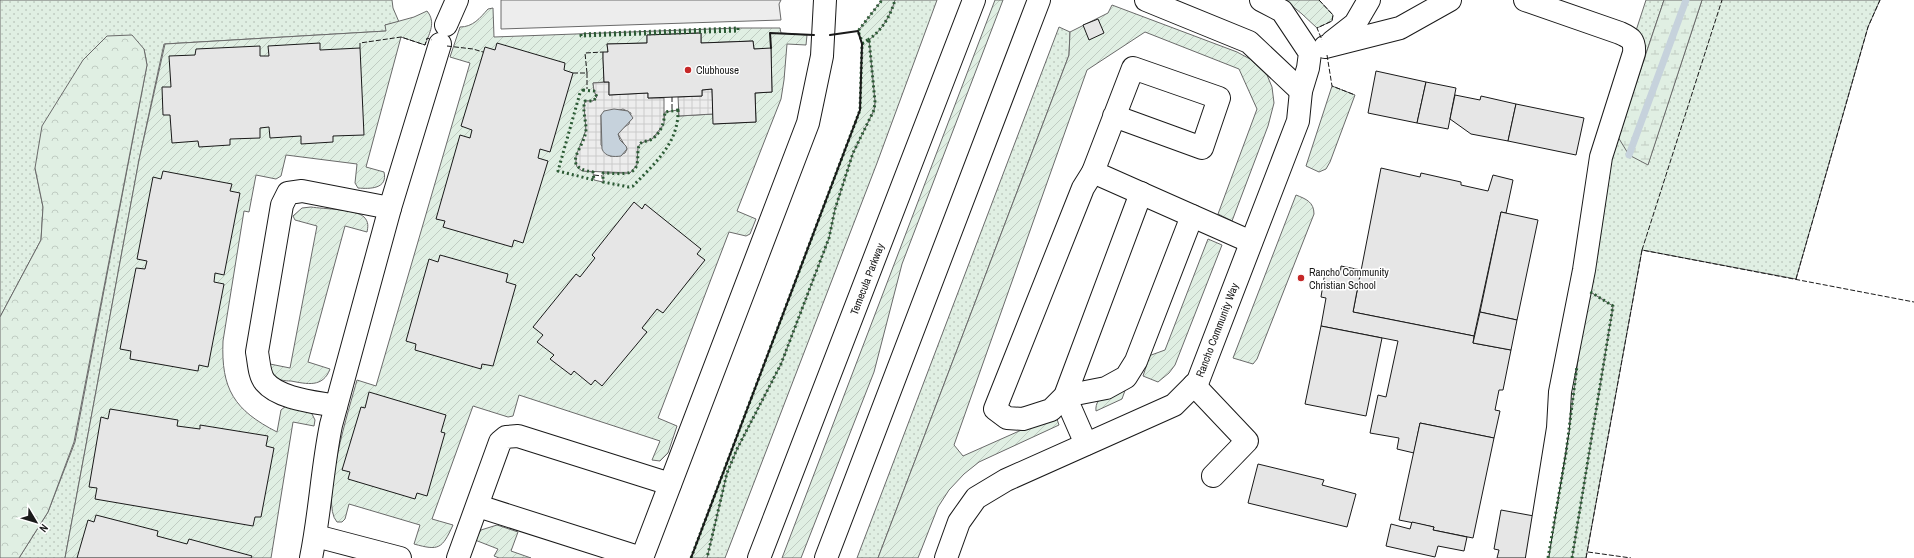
<svg xmlns="http://www.w3.org/2000/svg" width="1914" height="558" font-family="'Archivo Narrow',sans-serif">
	<style>
		.grass { fill: url(#grass-dots); stroke: #6a6a6a }
		.forest { fill: url(#forest-crowns); stroke: #6a6a6a }
		.wetland { fill: url(#wetland-marsh); stroke: #6a6a6a }
		.garden { fill: url(#garden-furrows); stroke: #6a6a6a; fill-rule: evenodd }
		.parking { fill: #ededed; stroke: #6a6a6a }
		.plaza { fill: url(#plaza-grid); stroke: #6a6a6a; fill-rule: evenodd }
		.water { fill: #c6d2dc; stroke: #6a6a6a }
		.lines { fill: none; stroke-linecap: round; stroke-linejoin: round }
		.stream { stroke: #c6d2dc; stroke-width: 7 }
		.building { fill: #e6e6e6; stroke: #1a1a1a }
		.minor-casing { stroke: #1a1a1a; stroke-width: 24 }
		.major-casing { stroke: #1a1a1a; stroke-width: 24 }
		.minor { stroke: #fff; stroke-width: 22 }
		.major { stroke: #fff; stroke-width: 22 }
		.hedge { stroke: #2b5a34; stroke-width: 3; stroke-dasharray: 2 3; stroke-linecap: butt }
		.fence { stroke: #1a1a1a; stroke-width: 1; stroke-dasharray: 5 2; stroke-linecap: butt }
		.wall { stroke: #1a1a1a; stroke-width: 2 }
		.poi-dot { fill: #c62828; stroke: #fff; stroke-width: 1.5 }
		.labels { text-anchor: middle; dominant-baseline: central; stroke-width: 3; stroke-linejoin: round; paint-order: stroke }
		.poi-label { font-size: 11px; fill: #1a1a1a; stroke: #fff; text-anchor: start }
		.street-label { font-size: 11px; fill: #1a1a1a; stroke: #fff }
	</style>
	<defs>
		<pattern id="grass-dots" width="8" height="8" patternUnits="userSpaceOnUse"><rect width="8" height="8" fill="#e0efe3"/><path d="M2 2h.1M6 6h.1" fill="none" stroke="#c0ccc2" stroke-width="1.8" stroke-linecap="round"/></pattern>
		<pattern id="forest-crowns" width="20" height="18" patternUnits="userSpaceOnUse"><rect width="20" height="18" fill="#e0efe3"/><path d="M2 6a3 3 0 1 1 6 0M12 15a3 3 0 1 1 6 0" fill="none" stroke="#c0ccc2"/></pattern>
		<pattern id="wetland-marsh" width="20" height="14" patternUnits="userSpaceOnUse"><rect width="20" height="14" fill="#e0efe3"/><path d="M1 5h8M5 5V1M11 12h8M15 12V8" fill="none" stroke="#c0ccc2"/></pattern>
		<pattern id="garden-furrows" width="10" height="10" patternUnits="userSpaceOnUse"><rect width="10" height="10" fill="#e0efe3"/><path d="M-1 1l2-2M0 10L10 0M9 11l2-2" fill="none" stroke="#c0ccc2"/></pattern>
		<pattern id="plaza-grid" width="8" height="8" patternUnits="userSpaceOnUse"><rect width="8" height="8" fill="#ededed"/><path d="M0 4h8M4 0v8" fill="none" stroke="#cbcbcb"/></pattern>
	</defs>
	<rect width="100%" height="100%" fill="#fff"/>
	<g class="grass">
		<polygon points="0,0 392,0 393,8 399,22 385,25 387,31 164,44 139,160 65,558 19,558 48,512 75,442 147,65 144,49 35,168 43,207 41,240 0,317"/>
		<path d="M 895,0 L 937,0 L 877,163 L 725,558 L 707,558 L 727,473 L 737,449 L 781,364 L 829,238 L 835,209 L 853,153 L 874,110 L 875,102 L 869,39 C 883,29 890,16 895,0 Z"/>
		<polygon points="1646,0 1664,0 1618,137 1648,164 1702,0 1880,0 1868,27 1796,279 1642,250 1586,558 1572,558 1613,306 1587,290 1616,92"/>
		<polygon points="1059,27 1070,32 1069,55 878,558 857,558"/>
	</g>
	<polygon class="forest" points="132,35 144,49 147,65 74,442 48,512 19,558 0,558 0,317 41,240 43,207 35,168 42,126 83,60 107,36"/>
	<polygon class="wetland" points="1664,0 1702,0 1648,165 1629,155 1618,137"/>
	<g class="garden">
		<path d="M 882,0 L 895,0 C 890,16 883,29 869,40 L 875,102 L 874,110 L 853,153 L 835,209 L 829,238 L 781,364 L 737,449 L 727,473 L 707,558 L 691,558 L 860,110 L 862,44 L 858,31 Z"/>
		<polygon points="995,0 1003,0 902,264 874,372 801,558 782,558"/>
		<polygon points="1285,0 1319,0 1333,15 1332,21 1317,28 1302,14"/>
		<polygon points="1112,5 1237,52 1250,59 1267,75 1272,87 1274,103 1268,126 1232,221 1218,214 1257,109 1239,69 1145,32 1087,70 954,445 963,456 1053,416 1056,416 1059,425 979,462 964,474 949,490 938,507 918,558 878,558 1069,55 1070,32 1108,13"/>
		<path d="M 493,8 L 494,37 L 738,28 L 780,28 L 781,33 L 807,35 L 806,45 L 787,44 L 784,80 L 781,99 L 737,211 L 756,219 L 750,234 L 746,236 L 729,232 L 658,418 L 677,426 L 668,453 L 660,461 L 652,460 L 660,441 L 519,395 L 513,416 L 508,417 L 473,406 L 432,519 L 453,525 C 442,549 439,551 414,544 L 420,525 L 349,504 L 345,519 L 342,522 L 337,522 C 319,503 350,406 357,380 L 376,386 L 470,63 L 450,57 L 460,27 C 473,27 480,18 488,9 ZM 701,33 L 701,43 L 753,41 L 754,49 L 771,49 L 772,92 L 755,93 L 756,122 L 714,124 L 713,114 L 679,116 L 678,110 L 665,112 C 664,122 661,133 652,139 C 647,142 640,141 638,147 C 634,158 639,162 630,173 L 603,173 L 603,182 L 594,180 L 593,172 C 584,171 578,171 576,162 L 586,130 L 585,101 L 593,101 L 597,97 L 594,91 L 593,83 L 604,82 L 603,53 L 608,52 L 607,44 L 647,43 L 647,35 Z"/>
		<path d="M 427,11 C 436,22 430,32 425,45 L 401,37 L 366,167 L 384,172 C 388,189 370,189 358,188 L 355,183 L 357,164 L 286,155 L 281,176 L 276,179 L 256,175 L 249,212 L 244,211 L 223,341 C 221,389 234,410 277,432 L 281,410 L 286,406 L 311,412 L 315,420 L 314,426 L 293,422 L 271,558 L 65,558 L 139,160 L 165,44 L 386,31 L 385,25 L 414,17 Z"/>
		<polygon points="1332,86 1355,95 1330,162 1326,169 1319,172 1306,166"/>
		<path d="M 1296,195 C 1306,199 1314,202 1314,214 L 1257,359 L 1253,364 L 1233,358 Z"/>
		<path d="M 311,207 C 323,209 356,209 364,217 C 369,222 368,227 367,232 L 345,226 L 308,362 L 330,369 C 323,388 307,384 291,381 C 285,381 277,380 273,376 C 269,372 270,368 270,364 L 290,368 L 317,226 L 295,220 L 293,216 L 302,208 Z"/>
		<polygon points="1208,239 1222,245 1175,365 1169,373 1158,382 1143,376 1147,364 1141,361 1143,358 1165,350"/>
		<polygon points="1587,290 1613,306 1572,558 1548,558 1566,453"/>
		<path d="M 1128,382 L 1122,399 L 1096,411 C 1094,395 1116,388 1128,382 Z"/>
		<polygon points="497,525 518,532 511,551 531,558 499,558 494,556 498,549 475,540 481,530"/>
	</g>
	<polygon class="parking" points="501,0 781,0 779,4 781,20 501,29"/>
	<g class="plaza">
		<path d="M 609,82 L 609,95 L 648,93 L 648,98 L 664,98 L 664,124 L 652,139 L 641,143 L 638,147 L 637,165 L 630,173 L 582,171 L 577,167 L 576,162 L 576,156 L 586,130 L 584,106 L 585,101 L 593,101 L 597,97 L 594,91 L 593,83 ZM 623,109 L 631,113 L 629,124 L 623,128 L 618,134 L 627,149 L 625,153 L 618,156 L 610,156 L 601,145 L 601,115 Z"/>
		<polygon points="712,89 713,114 679,116 678,97 702,96 702,90"/>
	</g>
	<path class="water" d="M 614,109 L 628,111 L 633,118 L 618,134 L 620,140 L 626,146 L 627,149 L 621,156 C 614,157 605,157 602,149 L 601,115 L 604,111 Z"/>
	<g class="lines">
		<polyline class="stream" points="1629,155 1686,0"/>
	</g>
	<g class="building">
		<polygon points="1098,19 1104,33 1089,40 1083,25"/>
		<polygon points="701,33 701,43 753,41 754,49 771,48 772,92 755,93 756,122 713,124 712,89 702,90 702,96 648,98 648,93 609,95 609,82 604,82 603,59 603,52 608,52 607,44 647,43 647,35"/>
		<polygon points="320,43 320,50 360,48 364,135 333,136 333,142 301,144 301,136 270,138 269,127 260,128 260,138 230,139 230,145 199,147 198,141 172,143 170,115 163,115 162,87 171,87 169,56 195,55 196,49 260,46 260,56 269,56 268,46"/>
		<polygon points="497,43 565,63 564,70 573,73 550,152 540,149 538,158 548,161 523,243 514,240 512,247 443,227 445,221 436,219 460,135 470,138 472,130 461,126 485,47 495,50"/>
		<polygon points="1376,71 1426,82 1417,123 1368,113"/>
		<polygon points="1426,82 1456,88 1448,129 1417,123"/>
		<polygon points="1455,95 1480,100 1481,96 1516,104 1508,141 1471,134 1450,119"/>
		<polygon points="1516,104 1584,118 1576,155 1508,141"/>
		<polygon points="1381,168 1420,177 1421,173 1461,182 1461,185 1488,191 1493,175 1513,180 1506,213 1501,212 1474,336 1353,312"/>
		<polygon points="163,171 232,184 230,191 240,193 224,275 215,273 214,282 224,284 208,367 199,365 198,371 130,359 131,351 120,349 136,268 145,269 147,261 137,259 153,177 161,179"/>
		<polygon points="634,202 642,209 645,204 701,249 697,254 705,260 663,313 657,309 642,328 647,332 602,386 595,380 591,385 574,371 571,375 550,359 554,355 537,342 543,335 533,327 576,274 580,277 595,258 592,255"/>
		<polygon points="1501,212 1538,220 1517,320 1480,312"/>
		<polygon points="440,255 508,274 506,282 516,285 493,366 482,364 481,369 415,350 416,344 406,341 429,259 438,262"/>
		<polygon points="1341,266 1361,270 1353,312 1474,336 1473,343 1511,350 1503,390 1499,390 1495,410 1500,411 1494,438 1420,423 1414,453 1397,449 1399,438 1370,433 1378,395 1386,397 1398,341 1321,326 1326,298 1321,297 1325,272 1340,275"/>
		<polygon points="1480,312 1517,320 1511,350 1473,343"/>
		<polygon points="1321,326 1382,338 1366,416 1305,404"/>
		<polygon points="369,392 446,415 441,432 445,433 427,496 417,493 415,499 348,479 350,472 342,470 361,407 365,408"/>
		<polygon points="110,409 178,420 177,426 200,429 200,425 268,436 266,446 274,448 261,517 255,517 253,526 95,499 97,488 89,487 101,417 108,419"/>
		<polygon points="1420,423 1494,438 1473,538 1433,530 1434,527 1399,520"/>
		<polygon points="1258,464 1324,480 1322,485 1356,494 1347,527 1248,503"/>
		<polygon points="1501,510 1534,516 1526,558 1497,558 1499,550 1494,549"/>
		<polygon points="96,515 158,531 157,536 187,544 189,539 252,556 251,558 77,558 88,520 94,522"/>
		<polygon points="1412,522 1434,527 1433,530 1467,537 1464,551 1438,546 1435,557 1386,546 1391,524 1410,529"/>
	</g>
	<g class="lines">
		<defs>
			<g id="minor">
				<polyline points="1146,0 1249,42 1301,91"/>
				<path d="M 1525,0 L 1620,33 C 1631,38 1635,40 1634,53 L 1601,157 L 1584,270 L 1560,392 L 1558,428 L 1537,558"/>
				<polyline points="446,25 457,0"/>
				<polyline points="1332,42 1355,24 1369,0"/>
				<polyline points="1325,47 1400,28 1450,0"/>
				<polyline points="1114,116 1202,148 1219,98 1133,68 1093,172 1251,242"/>
				<polyline points="1093,172 1083,188 995,409 1007,418 1023,419 1051,410 1065,396 1141,193"/>
				<polyline points="1194,385 1247,441 1213,476"/>
				<path d="M 336,406 C 316,402 279,399 265,382 C 259,375 259,362 257,352 L 282,205 L 288,193 L 302,191 L 390,208"/>
				<polyline points="1086,444 1065,396 1106,388 1126,377 1136,361 1192,216"/>
				<polyline points="478,506 641,558"/>
				<polyline points="316,536 400,558"/>
				<path d="M 311,558 C 320,514 322,469 331,425 L 390,208 L 440,44"/>
				<polyline points="458,558 500,442 506,437 518,436 670,484"/>
				<polyline points="642,558 808,123 822,56 825,0"/>
				<polyline points="946,558 959,522 976,498 1006,480 1174,405 1198,381 1298,121 1301,91 1308,68 1310,53 1282,11 1261,0"/>
			</g>
			<g id="major">
				<polyline points="759,558 974,0"/>
				<polyline points="826,558 1039,0"/>
			</g>
		</defs>
		<use href="#minor" class="minor-casing"/>
		<use href="#major" class="major-casing"/>
		<use href="#minor" class="minor"/>
		<use href="#major" class="major"/>
		<g class="hedge">
			<polygon points="738,28 738,31 581,36 581,34"/>
			<path d="M 868,40 C 882,30 890,17 895,0"/>
			<polyline points="863,44 858,31 882,0"/>
			<path d="M 583,90 L 594,91 L 597,97 L 593,101 L 585,101 C 582,110 586,120 586,129 C 586,147 558,167 593,172 L 594,180 L 558,171 L 580,93 Z"/>
			<path d="M 678,110 C 679,143 654,164 633,186 L 629,187 L 603,182 L 603,173 C 611,173 625,175 631,172 C 641,167 636,154 639,146 C 641,140 648,142 652,139 C 662,132 664,122 665,112 Z"/>
			<polyline points="691,558 860,110 862,44 869,39 875,102 874,110 853,153 835,209 829,238 781,364 737,449 727,473 707,558"/>
			<polyline points="1548,558 1566,453 1577,366"/>
			<polyline points="1572,558 1613,306 1589,291"/>
		</g>
		<g class="fence">
			<polyline points="1319,0 1333,15 1332,21 1317,28 1322,40"/>
			<polyline points="447,46 473,49 483,52"/>
			<polyline points="360,48 360,43 401,37 425,45 427,38 432,40"/>
			<polyline points="1327,55 1332,86 1355,95"/>
			<polyline points="573,73 587,73 585,53 603,52"/>
			<polyline points="587,73 587,89"/>
			<polyline points="672,97 672,111"/>
			<polyline points="594,175 602,176"/>
			<polyline points="1642,250 1722,0"/>
			<polyline points="1796,279 1868,27 1880,0"/>
			<polyline points="1588,552 1631,558"/>
			<polyline points="1586,558 1642,250 1914,302"/>
		</g>
		<g class="wall">
			<polyline points="771,48 770,33 814,35"/>
			<polyline points="691,558 860,110 862,44 858,31 830,35"/>
		</g>
	</g>
	<g class="poi-dot">
		<circle cx="688" cy="70" r="4"/>
		<circle cx="1301" cy="278" r="4"/>
	</g>
	<g class="labels">
		<g class="poi-label">
			<text x="696" y="70">Clubhouse</text>
			<text x="1309" y="272">Rancho Community<tspan x="1309" dy="13">Christian School</tspan></text>
		</g>
		<g class="street-label">
			<text transform="translate(867 279) rotate(-69)">Temecula Parkway</text>
			<text transform="translate(1217 330) rotate(-69)">Rancho Community Way</text>
		</g>
	</g>
	<g transform="translate(36 522) rotate(128)" stroke="#ffffff" stroke-width="3" paint-order="stroke">
	<path d="M0-3L7 15L0 10L-7 15Z" fill="#1a1a1a"/>
	<text y="-6" font-size="11" font-weight="bold" text-anchor="middle" fill="#1a1a1a">N</text>
	</g>
</svg>
